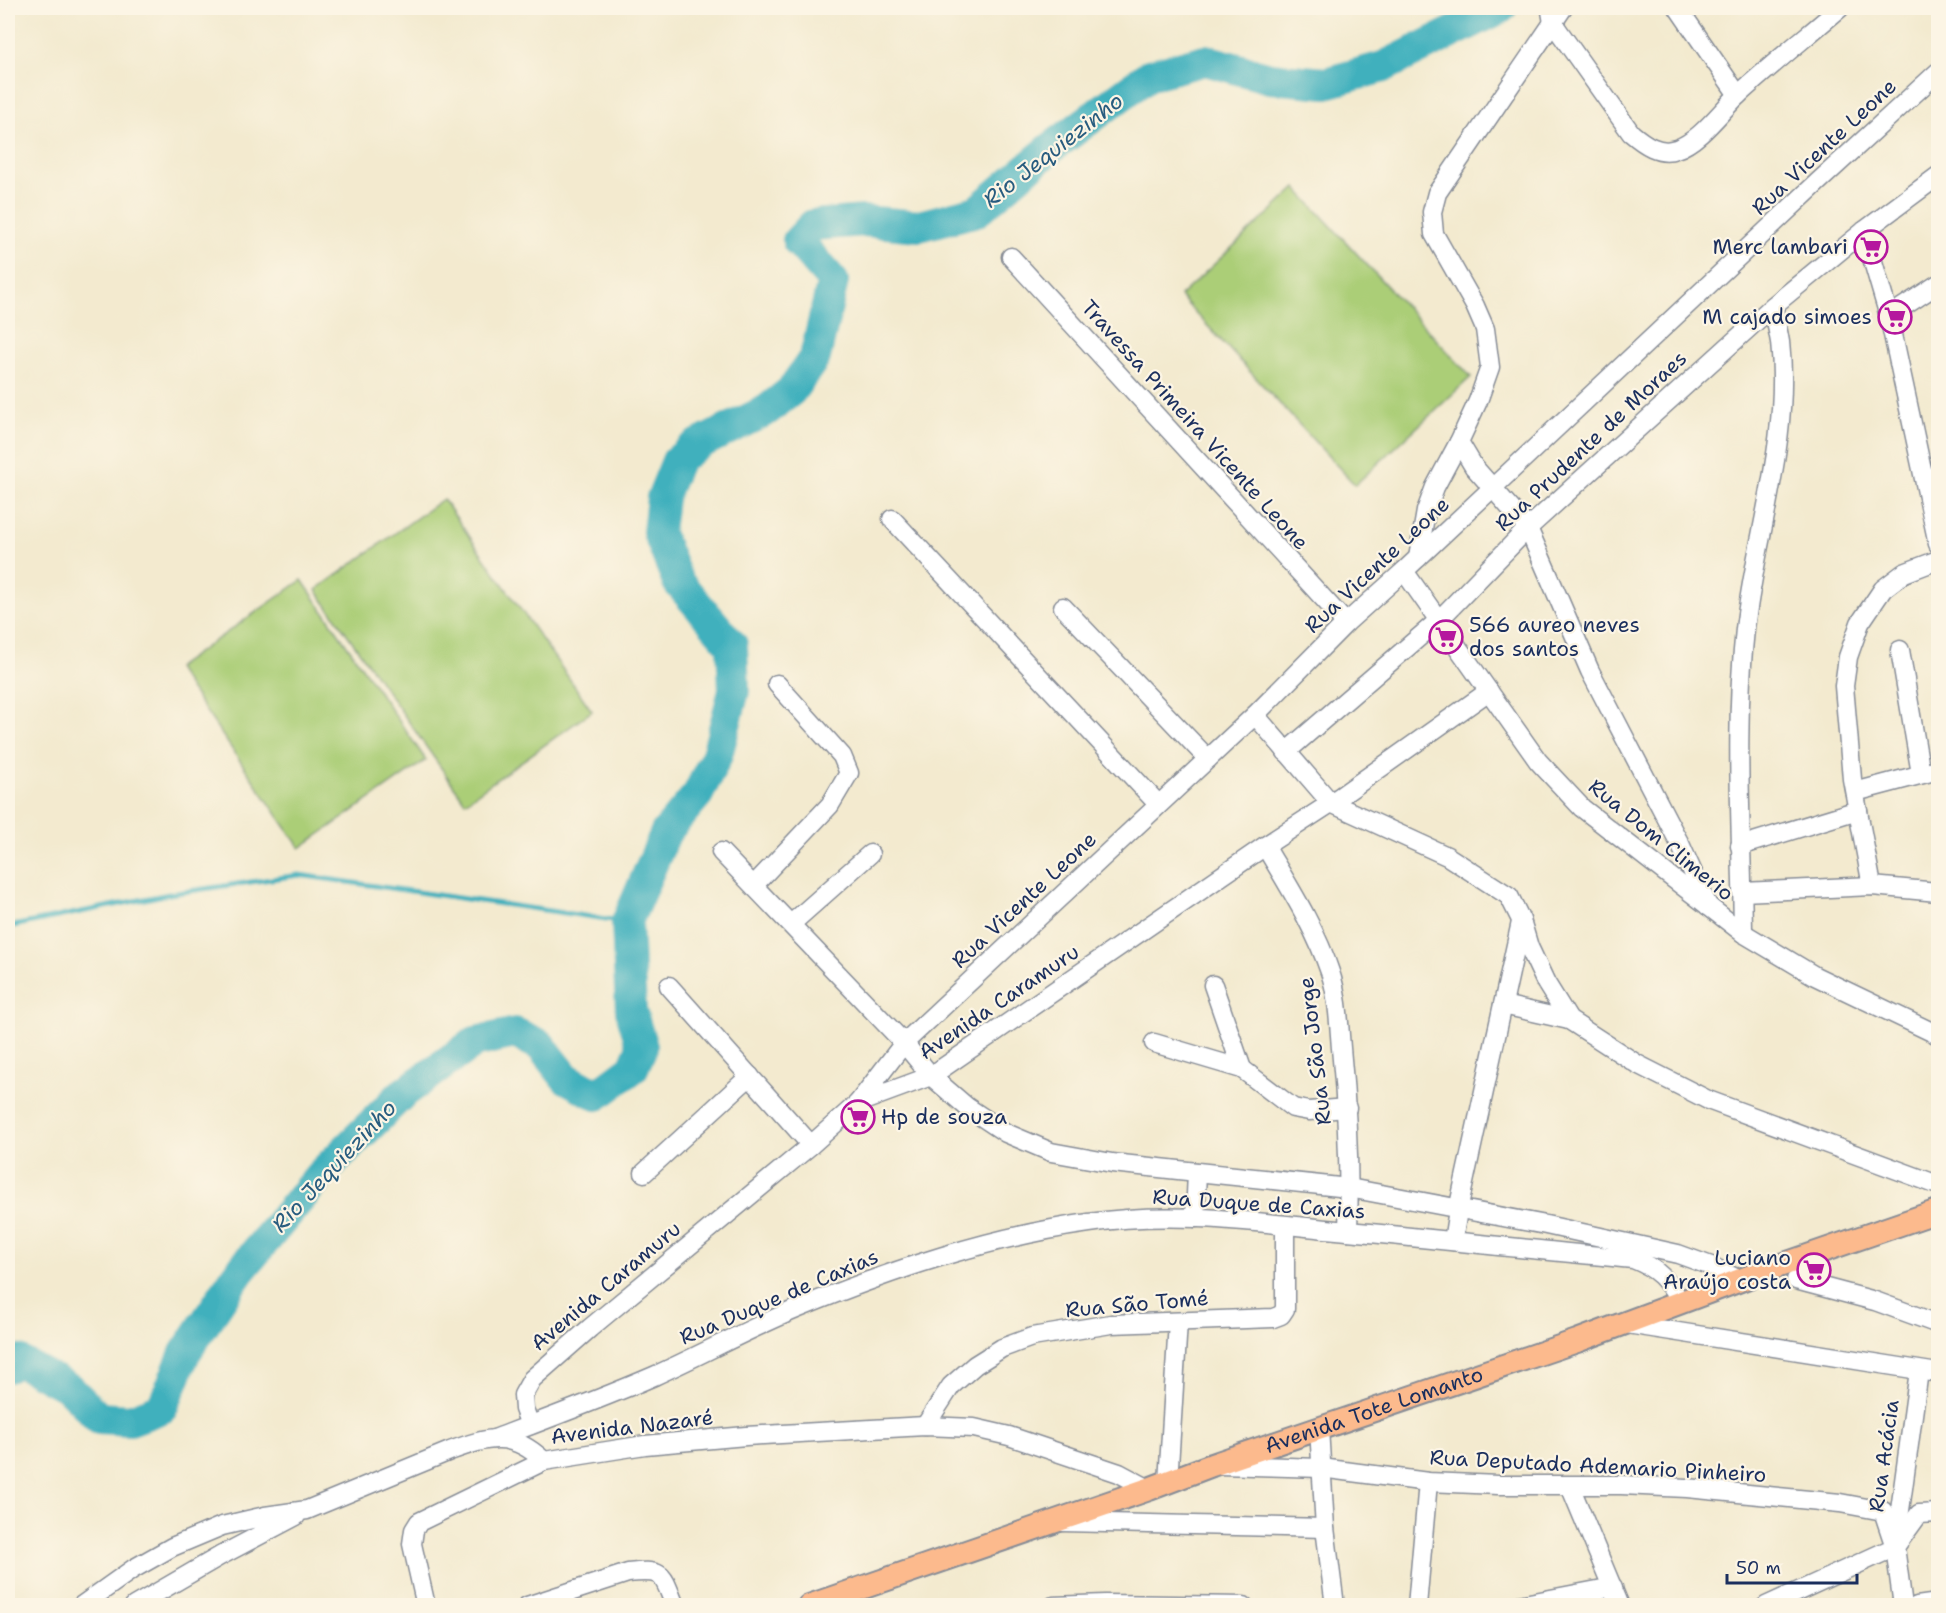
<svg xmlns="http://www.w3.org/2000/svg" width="1946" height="1613" font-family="'Shantell Sans',sans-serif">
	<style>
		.green { fill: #abce77; stroke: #637e6a; stroke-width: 1.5 }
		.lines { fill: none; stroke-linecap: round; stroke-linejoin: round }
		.stream { stroke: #41b0bd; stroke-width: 5 }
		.river { stroke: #41b0bd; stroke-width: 32 }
		.minor-casing { stroke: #878c96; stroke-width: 21 }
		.major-casing { stroke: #878c96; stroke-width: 26 }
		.minor { stroke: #fff; stroke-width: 18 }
		.major { stroke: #fcba8d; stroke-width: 22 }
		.labels { text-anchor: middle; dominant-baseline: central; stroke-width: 4.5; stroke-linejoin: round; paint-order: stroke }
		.street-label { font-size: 21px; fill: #1b2f5e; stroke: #fcf5e5 }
		.poi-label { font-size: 21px; fill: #1b2f5e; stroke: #fcf5e5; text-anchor: end }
		.water-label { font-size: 22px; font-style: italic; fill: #285c7f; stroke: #fcf5e5 }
	</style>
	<rect width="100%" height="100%" fill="#fcf5e5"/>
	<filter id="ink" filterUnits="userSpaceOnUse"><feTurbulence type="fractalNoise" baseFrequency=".0167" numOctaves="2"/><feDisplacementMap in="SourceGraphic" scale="12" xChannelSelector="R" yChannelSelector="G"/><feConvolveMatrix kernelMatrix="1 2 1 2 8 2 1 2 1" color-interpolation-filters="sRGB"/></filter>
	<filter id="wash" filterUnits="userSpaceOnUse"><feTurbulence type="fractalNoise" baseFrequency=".008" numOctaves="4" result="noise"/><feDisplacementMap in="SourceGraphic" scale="24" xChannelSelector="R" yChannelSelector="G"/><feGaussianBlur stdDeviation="1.35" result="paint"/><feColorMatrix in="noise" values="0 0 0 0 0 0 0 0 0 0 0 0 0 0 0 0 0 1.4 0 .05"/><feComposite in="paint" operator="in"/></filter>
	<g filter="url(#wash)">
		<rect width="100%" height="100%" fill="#f3eacf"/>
		<g class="green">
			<polygon points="1296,188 1471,377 1355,485 1180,296"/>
			<polygon points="443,499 592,711 465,802 316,590"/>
			<polygon points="302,580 426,760 300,848 176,668"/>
		</g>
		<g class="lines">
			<polyline class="stream" points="8,927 169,894 299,875 627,922"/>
			<polyline class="river" points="8,1367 19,1361 69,1388 99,1418 130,1420 162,1408 185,1353 239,1272 320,1175 402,1094 475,1042 515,1033 540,1045 566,1078 597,1095 633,1068 642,1047 631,1011 627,922 666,832 698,794 717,755 734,691 732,645 678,582 658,532 662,498 677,461 695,446 767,410 791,391 815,357 833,281 798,241 813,225 864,221 919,226 977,211 1051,148 1149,75 1205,60 1270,78 1326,83 1383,67 1501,8"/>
		</g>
	</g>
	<g filter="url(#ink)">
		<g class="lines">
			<defs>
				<g id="minor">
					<polyline points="1563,8 1437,193 1432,212 1434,234 1475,306 1485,329 1490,367 1478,401 1459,442 1474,467 1528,528 1590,671 1681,846 1708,906"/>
					<polyline points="1678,8 1738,95"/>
					<path d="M 1551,11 L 1553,23 L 1631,133 C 1644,144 1659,155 1676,149 C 1699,142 1721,111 1738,95 C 1771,65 1806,37 1840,8"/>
					<polyline points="1864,231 1889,316 1938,544"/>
					<polyline points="1011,257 1346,623"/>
					<polyline points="1889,316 1938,284"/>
					<polyline points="892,519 1158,804"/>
					<polyline points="1418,558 1426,511 1435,487 1459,442"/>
					<polyline points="1404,571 1538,761 1582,808 1743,933 1815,976 1938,1035"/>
					<polyline points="1063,607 1208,759"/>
					<polyline points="1900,650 1921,774"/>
					<polyline points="1255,715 1331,803 1447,856 1509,896 1521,920 1529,947 1546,983 1569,1020 1637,1064 1708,1100 1938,1185"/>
					<polyline points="1286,752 1439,620 1528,528 1773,306 1864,231 1938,176"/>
					<polyline points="1855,792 1938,770"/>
					<path d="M 1265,846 C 1289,887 1315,927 1330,972 C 1338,995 1339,1024 1341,1048 C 1347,1109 1350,1170 1348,1231"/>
					<polyline points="1740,846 1858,810"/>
					<polyline points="721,852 904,1043 931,1076 967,1107 1006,1133 1051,1152 1112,1163 1349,1188 1546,1225 1678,1254 1711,1266 1740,1280"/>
					<polyline points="754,885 830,805 849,773 842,756 777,684"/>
					<polyline points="1872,886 1852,779 1844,686 1848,657 1860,623 1883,589 1904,573 1938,560"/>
					<polyline points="1742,892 1872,886 1938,892"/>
					<polyline points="791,924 870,854"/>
					<path d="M 1743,933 C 1742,832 1734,730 1745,629 C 1756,535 1791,437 1780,342 C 1778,330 1775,318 1773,306"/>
					<polyline points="1213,985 1242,1069"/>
					<polyline points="669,986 811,1145"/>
					<polyline points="1503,1005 1569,1020"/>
					<polyline points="1154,1043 1242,1069 1293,1108 1309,1111 1347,1108"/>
					<polyline points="858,1103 904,1043 1255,715 1346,623 1404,571 1818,182 1938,72"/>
					<polyline points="644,1173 750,1076"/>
					<polyline points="1195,1218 1197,1172"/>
					<polyline points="1453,1241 1458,1210 1521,922"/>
					<polyline points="1796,1280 1875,1301 1938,1324"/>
					<polyline points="1627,1324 1938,1373"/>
					<polyline points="530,1425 524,1409 523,1395 532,1379 590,1328 811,1145 858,1103 931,1076 1265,846 1331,803 1489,691"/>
					<polyline points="925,1426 951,1386 975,1365 1002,1348 1032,1337 1111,1324 1273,1318 1281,1315 1285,1309 1285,1225"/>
					<polyline points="1319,1428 1325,1528 1335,1606"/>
					<path d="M 494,1439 C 547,1419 601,1399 654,1376 C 703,1354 750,1328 799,1308 C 892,1270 989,1237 1089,1223 C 1167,1211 1248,1221 1326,1229 C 1429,1238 1531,1250 1633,1259 C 1659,1269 1667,1280 1681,1303"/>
					<polyline points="1219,1465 1321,1468 1428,1482 1498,1485 1621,1485 1687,1488 1840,1503 1883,1511 1895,1547 1919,1514 1938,1513"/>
					<polyline points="1168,1482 1178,1322"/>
					<polyline points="1570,1486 1620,1606"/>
					<polyline points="1063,1522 1325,1528"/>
					<path d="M 81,1606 L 133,1569 L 172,1547 L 222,1526 L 265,1516 L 307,1510 L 450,1451 C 488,1437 512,1430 544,1461 L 645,1445 L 746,1436 L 925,1426 L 974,1428 L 1009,1436 L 1119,1473 L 1149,1489"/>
					<polyline points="134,1606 220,1556 296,1516"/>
					<polyline points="426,1606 412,1544 414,1530 419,1522 544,1461"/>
					<path d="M 527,1606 L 628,1573 C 665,1569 662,1574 675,1606"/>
					<polyline points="1053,1606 1105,1604 1244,1606"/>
					<polyline points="1417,1606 1428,1482"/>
					<polyline points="1514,1606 1613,1587"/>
					<polyline points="1766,1606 1895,1547"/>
					<polyline points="1903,1606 1895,1547 1919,1371"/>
					<polyline points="1917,1606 1938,1603"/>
				</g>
				<g id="major">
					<path id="s1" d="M 809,1606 L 1149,1489 L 1212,1465 L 1577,1341 L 1770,1269 L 1938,1211"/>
				</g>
			</defs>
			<use href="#minor" class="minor-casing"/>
			<use href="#major" class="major-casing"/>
			<use href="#minor" class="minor"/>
			<use href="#major" class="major"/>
		</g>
	</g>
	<defs>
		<symbol id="supermarket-ring" viewBox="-11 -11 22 22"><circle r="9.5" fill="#fcf5e5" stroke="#b5179e" stroke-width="1.5"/><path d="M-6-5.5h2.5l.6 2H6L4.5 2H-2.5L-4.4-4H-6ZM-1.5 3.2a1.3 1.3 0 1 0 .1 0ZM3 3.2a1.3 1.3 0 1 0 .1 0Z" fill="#b5179e"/></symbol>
	</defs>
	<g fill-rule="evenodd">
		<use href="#supermarket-ring" x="1852" y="228" width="38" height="38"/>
		<use href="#supermarket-ring" x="1876" y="298" width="38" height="38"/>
		<use href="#supermarket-ring" x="1427" y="618" width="38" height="38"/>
		<use href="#supermarket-ring" x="839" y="1098" width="38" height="38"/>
		<use href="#supermarket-ring" x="1795" y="1251" width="38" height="38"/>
	</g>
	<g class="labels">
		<g class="street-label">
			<text transform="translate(1824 147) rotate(-43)">Rua Vicente Leone</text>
			<text transform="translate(1195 425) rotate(48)">Travessa Primeira Vicente Leone</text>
			<text transform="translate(1591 441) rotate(-43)">Rua Prudente de Moraes</text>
			<text transform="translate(1377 565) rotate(-43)">Rua Vicente Leone</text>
			<text transform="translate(1661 840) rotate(39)">Rua Dom Climerio</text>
			<text transform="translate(1024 900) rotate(-43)">Rua Vicente Leone</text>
			<text transform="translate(999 1002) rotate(-34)">Avenida Caramuru</text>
			<text transform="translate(1315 1051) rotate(-97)">Rua São Jorge</text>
			<text transform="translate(1259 1204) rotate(4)">Rua Duque de Caxias</text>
			<text transform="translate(606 1286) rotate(-40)">Avenida Caramuru</text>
			<text transform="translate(779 1297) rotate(-23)">Rua Duque de Caxias</text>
			<text transform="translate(1137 1304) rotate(-5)">Rua São Tomé</text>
			<text stroke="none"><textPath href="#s1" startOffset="598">Avenida Tote Lomanto</textPath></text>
			<text transform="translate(632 1427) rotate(-7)">Avenida Nazaré</text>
			<text transform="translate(1884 1456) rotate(-82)">Rua Acácia</text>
			<text transform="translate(1598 1466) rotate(3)">Rua Deputado Ademario Pinheiro</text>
		</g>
		<g class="poi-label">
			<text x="1848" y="247">Merc lambari</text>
			<text x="1872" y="317">M cajado simoes</text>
			<text x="1469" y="625" text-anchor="start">566 aureo neves<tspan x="1469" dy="24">dos santos</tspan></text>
			<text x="881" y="1117" text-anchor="start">Hp de souza</text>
			<text x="1791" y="1258">Luciano<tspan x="1791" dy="24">Araújo costa</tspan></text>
		</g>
		<g class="water-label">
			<text transform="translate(1053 150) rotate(-38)">Rio Jequiezinho</text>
			<text transform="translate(334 1166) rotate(-47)">Rio Jequiezinho</text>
		</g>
	</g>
	<rect width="1946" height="1613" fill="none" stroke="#fcf5e5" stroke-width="30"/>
	<path d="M1727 1574v9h130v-9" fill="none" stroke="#1b2f5e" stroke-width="3"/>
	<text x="1736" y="1574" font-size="18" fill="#1b2f5e" stroke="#fcf5e5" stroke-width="4.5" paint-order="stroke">50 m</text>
</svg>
